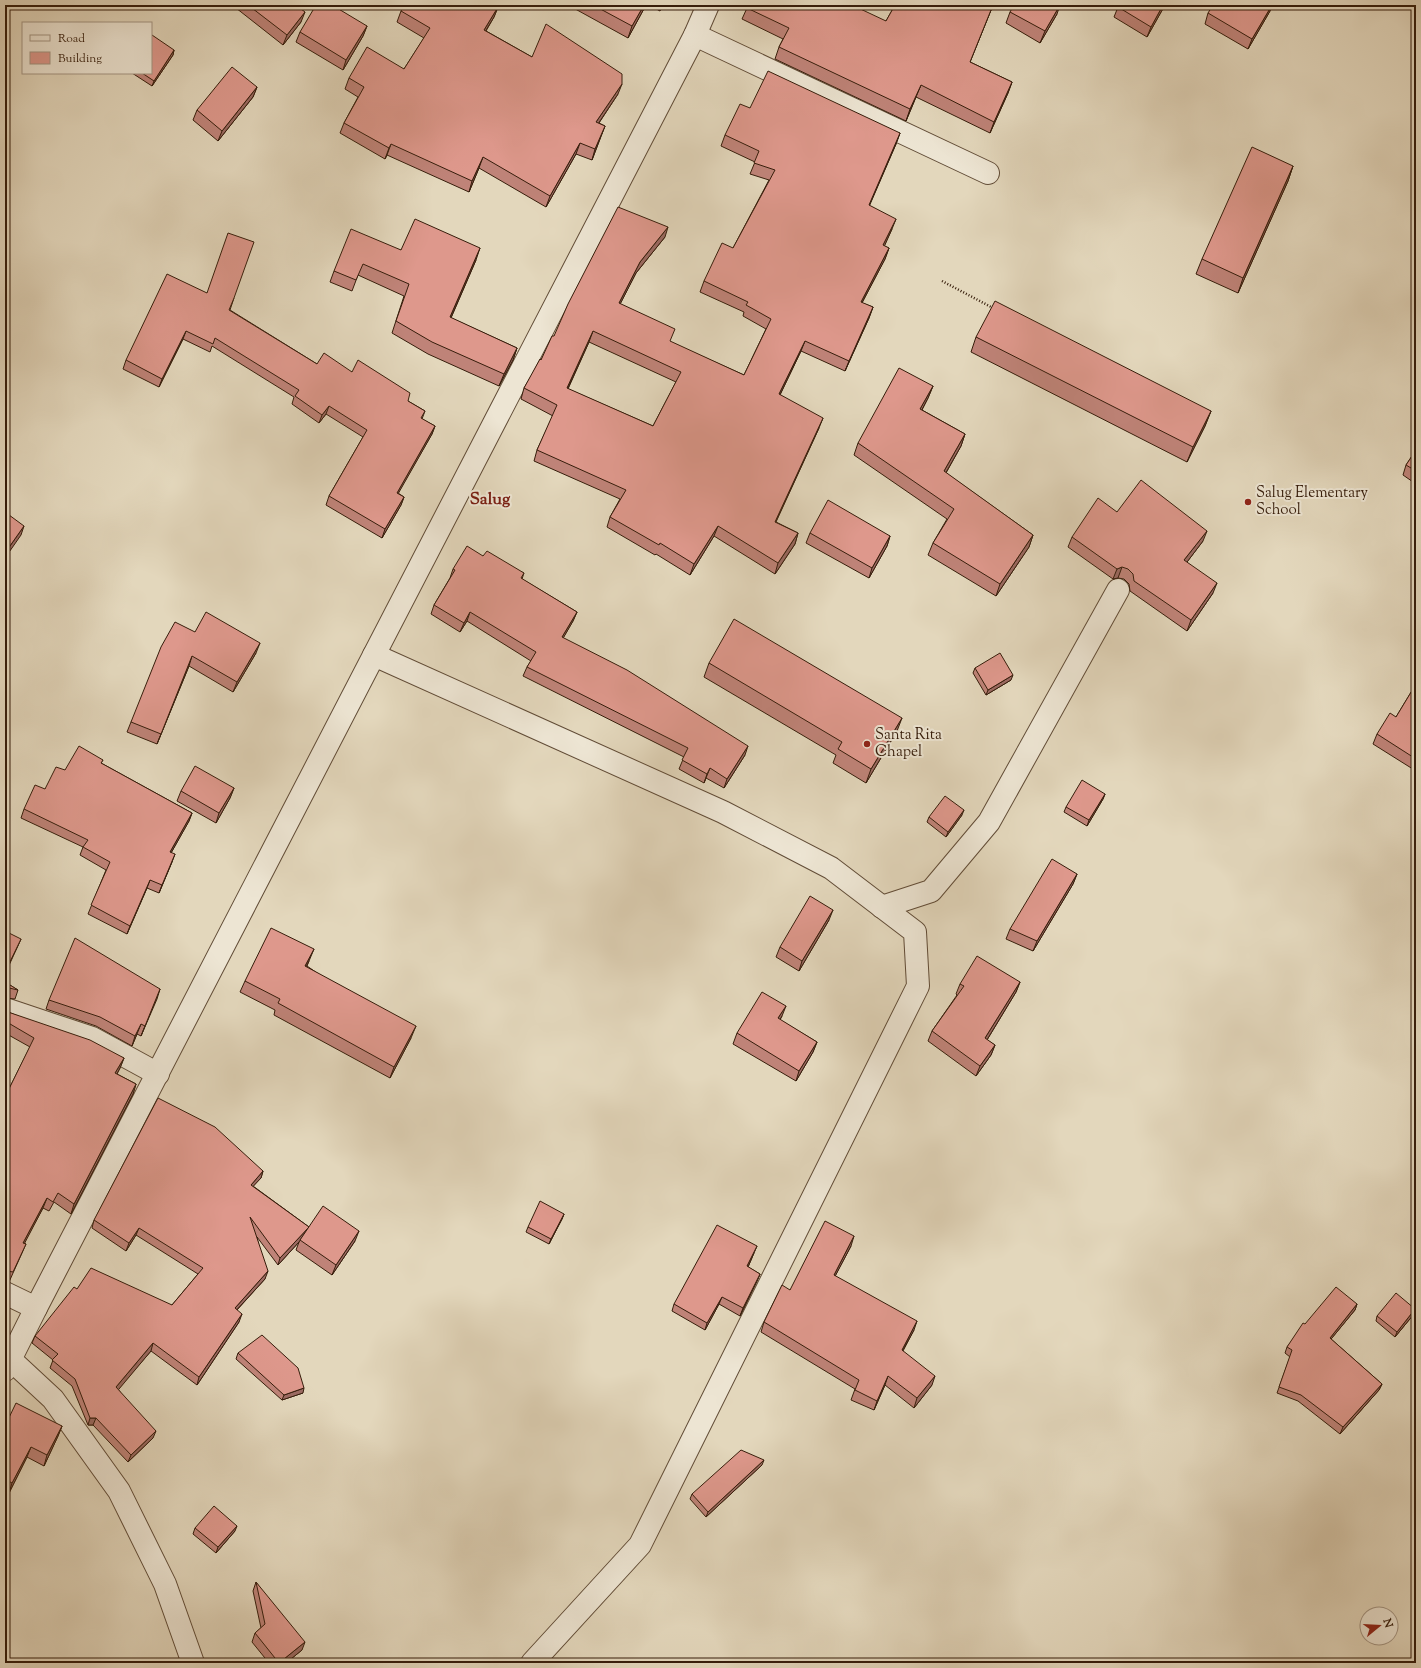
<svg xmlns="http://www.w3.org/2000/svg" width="1421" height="1668" font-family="'Sorts Mill Goudy',serif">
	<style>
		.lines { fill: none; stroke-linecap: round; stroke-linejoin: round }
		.minor-casing { stroke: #614c37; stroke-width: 24 }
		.tertiary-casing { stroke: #614c37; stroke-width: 24 }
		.path { stroke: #361d0b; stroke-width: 2.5; stroke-dasharray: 1 2; stroke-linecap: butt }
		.minor { stroke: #ede5d3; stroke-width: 22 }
		.tertiary { stroke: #ede5d3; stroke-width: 22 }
		.wall { fill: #bf8378; stroke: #361d0b; fill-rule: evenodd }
		.shaded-wall { fill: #9b6a62; stroke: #361d0b }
		.building { fill: #de988c; stroke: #361d0b; fill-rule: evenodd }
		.poi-dot { fill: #8f2418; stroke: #ede5d3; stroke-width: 1.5 }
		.labels { text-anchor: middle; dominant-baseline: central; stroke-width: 4; stroke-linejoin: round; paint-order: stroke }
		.poi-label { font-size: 15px; fill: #361d0b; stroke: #ede5d3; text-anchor: start }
		.quarter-label { font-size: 17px; font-weight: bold; fill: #7a1f14; stroke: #ede5d3 }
	</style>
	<rect width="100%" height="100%" fill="#e3d7bc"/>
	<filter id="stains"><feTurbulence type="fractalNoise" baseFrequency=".005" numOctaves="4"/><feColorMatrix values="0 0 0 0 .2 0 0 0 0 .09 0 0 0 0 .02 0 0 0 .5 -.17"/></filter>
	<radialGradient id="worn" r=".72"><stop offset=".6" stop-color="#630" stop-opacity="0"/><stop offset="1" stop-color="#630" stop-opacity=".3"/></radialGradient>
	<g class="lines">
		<defs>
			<g id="minor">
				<polyline points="695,35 988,173"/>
				<polyline points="374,655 723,812 831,868 915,932 918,986 640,1545 532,1663"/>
				<polyline points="882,907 931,891 989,822 1118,590"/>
				<polyline points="8,1010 92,1038 158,1074"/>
				<polyline points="11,1360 53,1399 119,1491 165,1584 193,1663"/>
				<polyline points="5,1370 36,1308"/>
			</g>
			<polyline id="tertiary" points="5,1293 36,1308 695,35 708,5"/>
		</defs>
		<use href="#minor" class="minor-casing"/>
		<use href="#tertiary" class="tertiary-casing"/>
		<polyline class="path" points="942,281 993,308"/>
		<use href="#minor" class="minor"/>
		<use href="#tertiary" class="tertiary"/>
	</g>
	<g class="wall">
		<polygon points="237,5 296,5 301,22 283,45 236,8"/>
		<polygon points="568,5 646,5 628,38"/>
		<polygon points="649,5 663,5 660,11"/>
		<polygon points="895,5 993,5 970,62 1012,82 1008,93 990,133 916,97 906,121 775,59 779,47 783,39 742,19 747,8 886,21"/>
		<polygon points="1165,5 1147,37 1114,17 1118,7"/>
		<polygon points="498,7 494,17 486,31 532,57 618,94 599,123 605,126 592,160 576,154 546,207 479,168 469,192 387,155 385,159 340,133 344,123 358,97 345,89 349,78 404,69 424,38 397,22 401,11"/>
		<polygon points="1270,11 1248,49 1205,24 1208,13"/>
		<polygon points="1010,12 1057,14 1040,43 1006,23"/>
		<polygon points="367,26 363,36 343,70 296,42 300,32"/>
		<polygon points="174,50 173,55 152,86 132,73 151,73"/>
		<polygon points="257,87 253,97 218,141 193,120 197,110"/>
		<path d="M 750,108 L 900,133 L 896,144 L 869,206 L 892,229 L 884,246 L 889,248 L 885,259 L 862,303 L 873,307 L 869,318 L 845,371 L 801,351 L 780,395 L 819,428 L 776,522 L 798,533 L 795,544 L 775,574 L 714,536 L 690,575 L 656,554 L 655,555 L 607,527 L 610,517 L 620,499 L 534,461 L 537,450 L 553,416 L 521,399 L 524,388 L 541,360 L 554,336 L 665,237 L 636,273 L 620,304 L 670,342 L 744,375 L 766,329 L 743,316 L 744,312 L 700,292 L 704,281 L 733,248 L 769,180 L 750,174 L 755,162 L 721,146 L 725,135 ZM 589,342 L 676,382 L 653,426 L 568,389 Z"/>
		<polygon points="1293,166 1288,181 1238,293 1196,274 1202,259"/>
		<polygon points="401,250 476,260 451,318 517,348 513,360 499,386 428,354 392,333 404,296 358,275 352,291 330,282 334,271"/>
		<polygon points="207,293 234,298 230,310 317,364 352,372 408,401 425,411 422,419 435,426 432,434 398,493 404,497 401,505 382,538 326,505 329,496 363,437 326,414 319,423 292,404 294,397 212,346 210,352 183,339 159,387 123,369 126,360"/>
		<polygon points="976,337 1211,411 1205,426 1187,462 971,352"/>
		<polygon points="933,386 928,398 922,410 965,434 961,446 946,473 1033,535 1029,547 996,596 928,555 933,543 947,519 854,455 858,443"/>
		<polygon points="1416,450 1416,484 1403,475 1406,465"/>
		<polygon points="1117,512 1203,541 1187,562 1213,593 1187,631 1130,591 1129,584 1124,579 1118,578 1113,579 1068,547 1072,537"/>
		<polygon points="810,533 890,536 887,546 869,578 806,543"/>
		<polygon points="483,556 524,573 522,579 577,612 573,621 563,638 745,755 724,788 706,778 704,783 679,769 684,757 523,676 527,667 531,661 467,621 460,632 431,614 434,605 450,578 453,569"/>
		<polygon points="195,632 256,653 233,692 189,666 157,744 127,732 131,722"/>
		<polygon points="709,663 897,731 866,783 833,763 836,755 704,677"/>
		<polygon points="975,668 1011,680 986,695 973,673"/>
		<polygon points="1416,684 1416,771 1373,744 1377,734 1396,717"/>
		<polygon points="103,760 101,763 192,813 189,821 171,853 172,862 159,893 147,888 127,934 88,914 106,870 80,855 83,847 21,818 24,809 65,770"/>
		<polygon points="234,788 230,798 216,823 177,801 181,791"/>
		<polygon points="1105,794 1103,799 1087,826 1064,812 1066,807"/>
		<polygon points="962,815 946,837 927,822 929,817"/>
		<polygon points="1077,874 1073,884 1033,951 1006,939 1010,929"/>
		<polygon points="829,920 799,971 776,957 780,947"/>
		<polygon points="309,961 307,966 411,1038 390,1078 274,1015 275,1010 240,992 245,981"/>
		<polygon points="5,982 18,990 15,999 6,998 5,998"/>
		<polygon points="1020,982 1016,992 987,1040 995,1045 991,1055 976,1076 928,1041 932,1031 957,995 956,994 960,984"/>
		<polygon points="160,989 141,1036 137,1034 132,1046 96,1026 46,1009 49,1000"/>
		<polygon points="5,1011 8,1012 124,1058 120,1068 117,1074 136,1084 133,1094 71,1214 54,1202 49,1211 43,1208 24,1243 26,1244 22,1253 9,1282 5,1281 5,1097 30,1047 5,1033"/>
		<polygon points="782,1016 780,1020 817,1042 813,1052 796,1081 733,1044 737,1033"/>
		<polygon points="263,1171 261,1178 253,1186 309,1227 355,1241 332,1275 296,1250 299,1242 278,1265 257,1237 265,1279 237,1310 239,1322 197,1385 151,1351 118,1389 153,1438 128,1462 93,1425 88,1425 72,1386 50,1368 53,1360 32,1343 35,1336 172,1305 198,1274 136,1235 126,1251 92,1228 94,1220"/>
		<polygon points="564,1214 562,1219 549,1244 526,1232 528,1227"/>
		<polygon points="851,1246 835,1276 914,1330 903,1351 932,1385 914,1408 885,1385 874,1410 851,1400 855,1389 761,1332 764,1322 790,1290"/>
		<polygon points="754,1253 748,1267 760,1274 757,1281 740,1316 719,1304 705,1330 672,1311 674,1304"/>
		<polygon points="1357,1304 1355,1310 1331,1339 1382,1384 1379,1390 1340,1434 1298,1401 1277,1393 1290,1357 1285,1353 1287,1347 1305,1324"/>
		<polygon points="1415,1309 1414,1314 1395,1337 1376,1321 1377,1316"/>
		<polygon points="238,1353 303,1393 282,1400 236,1359"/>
		<polygon points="5,1426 62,1426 58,1436 44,1466 27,1457 9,1493 5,1491"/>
		<polygon points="762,1465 706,1517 690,1499 692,1494"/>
		<polygon points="195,1528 235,1531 216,1553 193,1534"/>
		<polygon points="256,1582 302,1650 286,1663 269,1663 252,1642 255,1633 261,1628 253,1591"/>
	</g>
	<g class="shaded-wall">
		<polygon points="644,5 646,5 628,38 632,26"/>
		<polygon points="993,5 965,73 970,62"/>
		<polygon points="1060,5 1057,14 1040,43 1045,31"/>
		<polygon points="1163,5 1165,5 1147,37 1151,27"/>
		<polygon points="1272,5 1273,5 1270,11 1248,49 1252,39"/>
		<polygon points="498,7 494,17 480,40 484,30"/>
		<polygon points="305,12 301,22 283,45 287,35"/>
		<polygon points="367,26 363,36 343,70 346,60"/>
		<polygon points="174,50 173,55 152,86 154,81"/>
		<polygon points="1012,82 1008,93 990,133 994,122"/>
		<polygon points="622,84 618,94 592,133 596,122"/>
		<polygon points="921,85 906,121 910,109"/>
		<polygon points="257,87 253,97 218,141 222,131"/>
		<polygon points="605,126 601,136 592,160 595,149"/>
		<polygon points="900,133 896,144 865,216 869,205"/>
		<polygon points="580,143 576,154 546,207 550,196"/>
		<polygon points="391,144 387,155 385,159 389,148"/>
		<polygon points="483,157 479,168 469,192 472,181"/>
		<polygon points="1293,166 1288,181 1238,293 1243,278"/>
		<polygon points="896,219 892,229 880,256 883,245"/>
		<polygon points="668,227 665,237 636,273 615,314 619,303 640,262"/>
		<polygon points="480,248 476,260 446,329 450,317"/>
		<polygon points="889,248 885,259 857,312 861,302"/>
		<polygon points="873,307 869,318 845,371 849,361"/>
		<polygon points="186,331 183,339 159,387 162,379"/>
		<polygon points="593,331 589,342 563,399 567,388"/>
		<polygon points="805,341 801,351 775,405 779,394"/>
		<polygon points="517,348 513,360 499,386 504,374"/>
		<polygon points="933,386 928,398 916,421 920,409"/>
		<polygon points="329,406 326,414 319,423 322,415"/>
		<polygon points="1211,411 1205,426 1187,462 1193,447"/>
		<polygon points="823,418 819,428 771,532 775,522"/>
		<polygon points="435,426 432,434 394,501 397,493"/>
		<polygon points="965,434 961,446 940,483 944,471"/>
		<polygon points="404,497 401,505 382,538 385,529"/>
		<polygon points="24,526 21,535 5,558 5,553"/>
		<polygon points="718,526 714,536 690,575 694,564"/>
		<polygon points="1207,531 1203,541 1181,570 1184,560"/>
		<polygon points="798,533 795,544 775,574 778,563"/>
		<polygon points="1033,535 1029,547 996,596 1000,584"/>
		<polygon points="890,536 887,546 869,578 872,568"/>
		<polygon points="1122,567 1118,578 1113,579 1117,569"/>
		<polygon points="1217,583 1213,593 1187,631 1191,620"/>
		<polygon points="470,612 467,621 460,632 464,623"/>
		<polygon points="577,612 573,621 558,647 562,637"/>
		<polygon points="260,643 256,653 233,692 237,682"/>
		<polygon points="192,656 189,666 157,744 161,734"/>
		<polygon points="1013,675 1011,680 986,695 988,690"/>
		<polygon points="902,718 897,731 866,783 871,769"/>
		<polygon points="748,746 745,755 724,788 727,779"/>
		<polygon points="710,768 704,783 707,774"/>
		<polygon points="234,788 230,798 216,823 219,813"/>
		<polygon points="1105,794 1103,799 1087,826 1089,820"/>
		<polygon points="964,810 962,815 946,837 948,832"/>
		<polygon points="192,813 189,821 167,860 170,852"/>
		<polygon points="175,854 172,862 159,893 162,885"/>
		<polygon points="1077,874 1073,884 1033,951 1037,941"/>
		<polygon points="150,880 147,888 127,934 130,926"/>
		<polygon points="833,910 829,920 799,971 802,961"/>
		<polygon points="21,939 17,948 5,974 5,972"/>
		<polygon points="314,949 309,961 301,977 305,966"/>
		<polygon points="1020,982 1016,992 982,1048 985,1038"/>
		<polygon points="9,988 6,998 5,998 5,990"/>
		<polygon points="160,989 157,999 141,1036 145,1026"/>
		<polygon points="786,1006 782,1016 774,1029 778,1018"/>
		<polygon points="141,1024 137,1034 132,1046 135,1036"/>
		<polygon points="416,1026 411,1038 390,1078 394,1067"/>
		<polygon points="817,1042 813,1052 796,1081 799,1071"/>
		<polygon points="995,1045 991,1055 976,1076 980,1066"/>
		<polygon points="124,1058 120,1068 112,1083 115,1073"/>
		<polygon points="136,1084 133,1094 71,1214 74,1204"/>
		<polygon points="263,1171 261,1178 248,1192 251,1185"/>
		<polygon points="47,1198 43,1208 20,1252 23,1243"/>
		<polygon points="564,1214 562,1219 549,1244 551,1239"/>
		<polygon points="309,1227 299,1242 278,1265 280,1258"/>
		<polygon points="139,1228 136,1235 126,1251 129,1243"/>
		<polygon points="359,1231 355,1241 332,1275 336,1265"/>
		<polygon points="854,1236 851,1246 831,1284 834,1275"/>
		<polygon points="757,1246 745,1274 747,1266"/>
		<polygon points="268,1271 265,1279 232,1315 235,1308"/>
		<polygon points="760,1274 757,1281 740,1316 743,1308"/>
		<polygon points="722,1297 719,1304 705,1330 707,1323"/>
		<polygon points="1357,1304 1355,1310 1327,1344 1330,1338"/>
		<polygon points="1415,1309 1414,1314 1395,1337 1397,1332"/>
		<polygon points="242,1314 239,1322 197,1385 199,1377"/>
		<polygon points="917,1321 914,1330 898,1359 902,1350"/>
		<polygon points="153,1343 151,1351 114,1395 116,1387"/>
		<polygon points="888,1376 885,1385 874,1410 877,1401"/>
		<polygon points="935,1376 932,1385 914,1408 917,1398"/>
		<polygon points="1382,1384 1379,1390 1340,1434 1343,1427"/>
		<polygon points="304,1388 303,1393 282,1400 284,1395"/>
		<polygon points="90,1418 96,1418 93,1425 88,1425"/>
		<polygon points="62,1426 58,1436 44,1466 47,1455"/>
		<polygon points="156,1431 153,1438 128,1462 131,1455"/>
		<polygon points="31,1447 27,1457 9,1493 12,1483"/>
		<polygon points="764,1460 762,1465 706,1517 708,1512"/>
		<polygon points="237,1526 235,1531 216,1553 218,1547"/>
		<polygon points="9,1597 6,1607 5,1608 5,1603"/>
		<polygon points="305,1642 302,1650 286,1663 279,1663"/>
	</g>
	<g class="building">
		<polygon points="248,5 296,5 305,12 287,35"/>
		<polygon points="316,5 332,5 367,26 346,60 300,32"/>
		<polygon points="404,5 495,5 498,7 484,30 532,57 546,24 622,74 622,84 596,122 605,126 595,149 580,143 550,196 483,157 472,181 391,144 389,148 344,123 364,87 349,78 367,47 404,69 430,28 401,11"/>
		<polygon points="593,5 644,5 632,26"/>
		<polygon points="748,5 852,5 886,21 895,5 993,5 970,62 1012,82 994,122 921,85 910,109 779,47 789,28 747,8"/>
		<polygon points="1014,5 1060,5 1045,31 1010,12"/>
		<polygon points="1119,5 1163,5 1151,27 1118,7"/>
		<polygon points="1213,5 1272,5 1252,39 1208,13"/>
		<polygon points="152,35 174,50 154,81 142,73 151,73 151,36"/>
		<polygon points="232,67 257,87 222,131 197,110"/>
		<path d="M 768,71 L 900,133 L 869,205 L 896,219 L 883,245 L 889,248 L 861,302 L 873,307 L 849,361 L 805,341 L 779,394 L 823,418 L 775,522 L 798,533 L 778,563 L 718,526 L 694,564 L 660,543 L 659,545 L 610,517 L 626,490 L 537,450 L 557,405 L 524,388 L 540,359 L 541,360 L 552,336 L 554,336 L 568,304 L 618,207 L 668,227 L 640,262 L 619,303 L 675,329 L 670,341 L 744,375 L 771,319 L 746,305 L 748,302 L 704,281 L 722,243 L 733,248 L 775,170 L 754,163 L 759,151 L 725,135 L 740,104 L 750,108 ZM 593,331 L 681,372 L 653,426 L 567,388 Z"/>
		<polygon points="1252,147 1293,166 1243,278 1202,259"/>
		<polygon points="415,219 480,248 450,317 517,348 504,374 432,342 396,321 409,284 363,264 356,280 334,271 351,229 401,250"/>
		<polygon points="228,233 254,242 234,298 229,310 317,364 324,353 352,372 358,360 410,393 408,401 425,411 421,418 435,426 397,493 404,497 385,529 329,496 367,430 329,406 322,415 295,396 299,390 215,338 213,344 186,331 162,379 126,360 167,274 207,293"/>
		<polygon points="995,301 1211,411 1193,447 976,337"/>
		<polygon points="899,368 933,386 920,409 965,434 944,471 1033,535 1000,584 933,543 954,509 858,443"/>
		<polygon points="1416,450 1416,471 1406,465"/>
		<polygon points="1141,480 1207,531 1184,560 1217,583 1191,620 1134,581 1133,574 1128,569 1122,567 1117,569 1072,537 1098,498 1117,512"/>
		<polygon points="828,500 890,536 872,568 810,533"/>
		<polygon points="5,512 24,526 5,553"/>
		<polygon points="467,546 483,556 487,551 524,573 521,578 577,612 562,637 627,670 748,746 727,779 710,768 707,774 682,760 688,748 527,667 536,652 470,612 464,623 434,605 455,570 453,569"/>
		<polygon points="206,612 260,643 237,682 192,656 161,734 131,722 161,647 175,622 195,632"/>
		<polygon points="734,619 902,718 871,769 838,749 842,742 709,663"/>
		<polygon points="1000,653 1013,675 988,690 975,668"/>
		<polygon points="1416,684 1416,759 1377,734 1390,713 1396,717"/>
		<polygon points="79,746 103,760 101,763 192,813 170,852 175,854 162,885 150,880 130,926 91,905 110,862 83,847 88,840 24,809 35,785 45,789 56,767 65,770"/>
		<polygon points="195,766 234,788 219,813 181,791"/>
		<polygon points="1082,780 1105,794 1089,820 1066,807"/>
		<polygon points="945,796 964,810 948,832 929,817"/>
		<polygon points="1052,859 1077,874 1037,941 1010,929"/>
		<polygon points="810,896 833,910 802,961 780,947"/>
		<polygon points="271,928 314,949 305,966 416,1026 394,1067 278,1003 280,999 245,981"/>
		<polygon points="5,931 21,939 5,972"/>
		<polygon points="75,938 160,989 145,1026 141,1024 135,1036 100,1017 49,1000"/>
		<polygon points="977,956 1020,982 985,1038 995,1045 980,1066 932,1031 964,986 960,984"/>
		<polygon points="5,982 18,990 9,988 5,990"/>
		<polygon points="762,992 786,1006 778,1018 817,1042 799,1071 737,1033"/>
		<polygon points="5,1011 8,1012 90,1040 124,1058 115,1073 136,1084 74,1204 58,1193 53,1202 47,1198 23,1243 26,1244 13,1272 7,1271 5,1272 5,1097 34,1038 5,1021"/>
		<polygon points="158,1098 215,1127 263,1171 251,1185 309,1227 280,1258 250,1217 268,1271 235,1308 242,1314 199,1377 153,1343 116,1387 156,1431 131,1455 96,1418 90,1418 75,1379 52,1360 58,1354 35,1336 74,1287 77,1289 91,1268 172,1305 203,1268 139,1228 129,1243 94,1220"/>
		<polygon points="540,1201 564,1214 551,1239 528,1227"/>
		<polygon points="323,1206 359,1231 336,1265 300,1240"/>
		<polygon points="825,1221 854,1236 834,1275 917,1321 902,1350 935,1376 917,1398 888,1376 877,1401 855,1390 859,1380 764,1322 782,1285 790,1290"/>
		<polygon points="717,1225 757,1246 747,1266 760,1274 743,1308 722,1297 707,1323 674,1304"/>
		<polygon points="1336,1287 1357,1304 1330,1338 1382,1384 1343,1427 1301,1395 1279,1387 1292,1350 1287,1347 1303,1323 1305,1324"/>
		<polygon points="1396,1293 1415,1309 1397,1332 1377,1316"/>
		<polygon points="262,1335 298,1368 304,1388 284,1395 238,1353"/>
		<polygon points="16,1403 62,1426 47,1455 31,1447 12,1483 5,1479 5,1426"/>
		<polygon points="741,1450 764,1460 708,1512 692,1494"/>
		<polygon points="214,1506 237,1526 218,1547 195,1528"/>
		<polygon points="256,1582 305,1642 279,1663 255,1633 265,1624"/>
		<polygon points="5,1594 9,1597 5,1603"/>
	</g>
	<g class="poi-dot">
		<circle cx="1248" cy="502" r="4"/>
		<circle cx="867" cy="744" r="4"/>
	</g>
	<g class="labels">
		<g class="poi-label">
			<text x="1256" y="493">Salug Elementary<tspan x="1256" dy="17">School</tspan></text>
			<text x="875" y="735">Santa Rita<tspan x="875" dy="17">Chapel</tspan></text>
		</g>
		<g class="quarter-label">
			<text x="490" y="500">Salug</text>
		</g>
	</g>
	<rect width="1421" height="1668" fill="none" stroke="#e3d7bc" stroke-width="20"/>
	<rect x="6" y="6" width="1409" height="1656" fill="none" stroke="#361d0b" stroke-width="2"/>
	<rect x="10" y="10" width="1401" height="1648" fill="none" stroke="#361d0b"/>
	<rect x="22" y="22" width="130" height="52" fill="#ede5d3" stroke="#a49583"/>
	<rect x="30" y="35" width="20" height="6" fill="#ede5d3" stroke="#a49583"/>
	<text x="58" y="42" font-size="12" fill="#361d0b">Road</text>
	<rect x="30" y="52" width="20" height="12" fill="#de988c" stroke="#a49583"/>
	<text x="58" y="62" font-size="12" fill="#361d0b">Building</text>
	<g transform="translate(1379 1626) rotate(72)"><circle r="19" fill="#ede5d3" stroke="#a49583"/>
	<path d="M0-3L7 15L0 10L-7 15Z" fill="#8f2418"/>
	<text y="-6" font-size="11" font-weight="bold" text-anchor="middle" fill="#361d0b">N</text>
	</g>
	<rect width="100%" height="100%" filter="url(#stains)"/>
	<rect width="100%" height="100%" fill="url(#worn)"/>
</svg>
